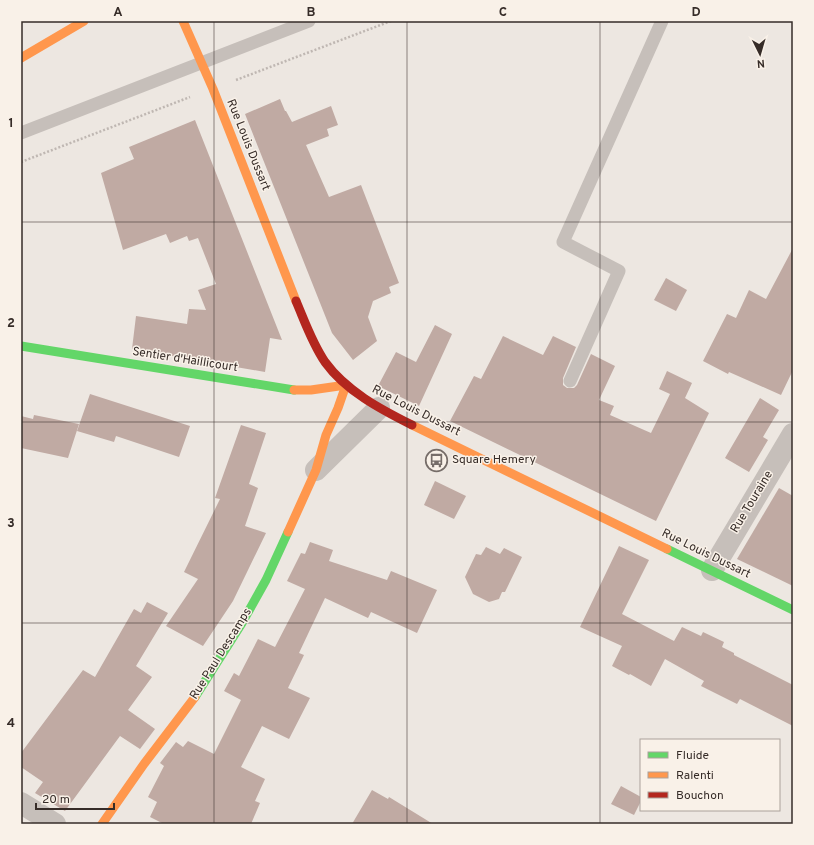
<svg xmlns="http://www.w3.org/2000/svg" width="814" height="845" font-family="Overpass,sans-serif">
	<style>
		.building { fill: #c0aaa3 }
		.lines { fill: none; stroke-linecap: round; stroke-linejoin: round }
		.path { stroke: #bfb7b2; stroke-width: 2.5; stroke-dasharray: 2 2; stroke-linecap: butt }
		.lane { stroke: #c6bfba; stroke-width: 13 }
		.street { stroke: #c6bfba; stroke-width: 22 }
		.fast { stroke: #63d668; stroke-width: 9 }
		.slow { stroke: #ff974d; stroke-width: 9 }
		.jam { stroke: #b3261e; stroke-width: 9 }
		.grid { fill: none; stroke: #362c28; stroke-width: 1; stroke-opacity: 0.55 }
		.labels { text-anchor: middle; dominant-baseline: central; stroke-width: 3; stroke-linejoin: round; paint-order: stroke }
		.street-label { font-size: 12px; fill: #362c28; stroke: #f9f1e8 }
		.poi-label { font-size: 12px; fill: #362c28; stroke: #f9f1e8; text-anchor: start }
		.neatline { fill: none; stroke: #362c28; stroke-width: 1.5 }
		.grid-label { font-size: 13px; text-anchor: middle; font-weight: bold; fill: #362c28 }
	</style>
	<rect width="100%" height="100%" fill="#ede7e1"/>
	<g class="building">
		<polygon points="280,99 285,111 286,111 292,122 331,106 338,125 327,129 329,136 306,145 329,197 361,185 399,283 389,287 391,293 373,301 368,317 377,341 353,360 332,333 245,114"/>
		<polygon points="195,120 282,340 270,338 265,372 132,349 136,316 187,324 189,309 206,310 198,290 216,284 198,238 189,241 187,236 170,243 166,234 123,250 101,173 134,159 129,147"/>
		<polygon points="793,248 793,370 781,395 729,372 728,374 703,361 727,314 736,318 749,290 766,299"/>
		<polygon points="666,278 687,290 676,311 654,300"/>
		<polygon points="435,325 452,334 419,406 378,386 396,352 416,362"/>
		<polygon points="503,336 543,355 553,336 576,347 563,378 563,385 567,388 574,388 577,385 591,354 615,366 599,400 614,406 610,415 651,433 670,394 659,389 667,371 692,383 685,398 709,413 656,521 450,421 474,376 481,379"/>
		<polygon points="90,394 190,426 179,457 116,436 114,442 77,431"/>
		<polygon points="760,398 779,410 763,437 768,440 749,472 725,458"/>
		<polygon points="34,415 79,424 68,458 21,448 21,416 33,419"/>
		<polygon points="241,425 266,433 249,484 258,488 245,526 266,533 233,601 203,646 166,626 198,579 184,572 220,499 215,498"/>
		<polygon points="435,481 466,496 454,519 424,505"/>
		<polygon points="779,488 793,496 793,586 737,559"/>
		<polygon points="310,542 333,550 329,561 387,580 391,571 437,590 417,633 371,612 368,618 325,598 299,653 304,655 288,688 310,698 289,739 262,726 241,767 265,779 255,801 260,803 251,824 164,824 150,817 157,802 148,797 164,766 160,763 176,742 183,747 188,741 214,754 241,700 224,691 234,673 239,676 258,639 275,647 305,589 287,581 301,553 305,554"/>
		<polygon points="619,546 649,560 622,614 674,641 682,627 701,636 703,632 724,642 722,647 734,653 734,655 793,685 793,726 740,699 737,704 701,686 704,681 665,659 651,686 630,674 629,675 612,666 622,646 580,627"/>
		<polygon points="486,547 500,554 504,548 522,557 505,592 502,592 499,599 489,602 473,594 465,577 476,554 481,555"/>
		<polygon points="147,602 168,613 136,666 152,677 128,710 155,729 140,749 120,736 65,811 35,793 43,782 21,767 21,753 83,670 95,677 134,609 141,613"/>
		<polygon points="621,786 641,797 641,801 634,815 611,804"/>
		<polygon points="372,790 388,799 389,797 433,824 352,824"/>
	</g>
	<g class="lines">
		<g class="path">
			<polyline points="236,80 391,21"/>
			<polyline points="21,162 190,97"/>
		</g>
		<g class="lane">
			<polyline points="21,133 309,21"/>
			<polyline points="570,381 619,271 563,242 662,21"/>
		</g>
		<g class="street">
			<polyline points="316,470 379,408"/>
			<polyline points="712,570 793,434"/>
			<polyline points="21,803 55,824"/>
		</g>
		<g class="fast">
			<polyline points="21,346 294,390"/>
			<polyline points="667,549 793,610"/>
			<polyline points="195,697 242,623 266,580 288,532"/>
		</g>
		<g class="slow">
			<polyline points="183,21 213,89 296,301"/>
			<polyline points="21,58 84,21"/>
			<polyline points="294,390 311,390 346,385"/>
			<polyline points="412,425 667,549"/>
			<polyline points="288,532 316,470 326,435 338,408 346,385"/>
			<polyline points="102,824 144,764 195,697"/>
		</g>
		<path class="jam" d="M 296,301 C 305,322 312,343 325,362 C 346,391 380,409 412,425"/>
	</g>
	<path class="grid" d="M 214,21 L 214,824M 407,21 L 407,824M 600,21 L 600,824M 21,222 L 793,222M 21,422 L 793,422M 21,623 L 793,623"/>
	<defs>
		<symbol id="bus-ring" viewBox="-11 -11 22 22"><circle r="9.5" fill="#f9f1e8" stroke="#766d69" stroke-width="1.5"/><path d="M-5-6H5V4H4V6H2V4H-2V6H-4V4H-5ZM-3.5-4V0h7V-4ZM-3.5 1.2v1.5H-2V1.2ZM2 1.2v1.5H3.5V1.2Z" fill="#766d69"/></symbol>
	</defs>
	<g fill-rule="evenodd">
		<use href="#bus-ring" x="424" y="448" width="25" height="25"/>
	</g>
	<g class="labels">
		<g class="street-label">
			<text transform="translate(248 145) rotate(68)">Rue Louis Dussart</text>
			<text transform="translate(185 360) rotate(9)">Sentier d'Haillicourt</text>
			<text transform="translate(416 411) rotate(27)">Rue Louis Dussart</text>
			<text transform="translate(752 502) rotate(-59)">Rue Touraine</text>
			<text transform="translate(706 554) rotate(26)">Rue Louis Dussart</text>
			<text transform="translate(221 654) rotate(-58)">Rue Paul Descamps</text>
		</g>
		<g class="poi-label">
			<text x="452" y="460">Square Hemery</text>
		</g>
	</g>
	<rect width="814" height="845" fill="none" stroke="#f9f1e8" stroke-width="44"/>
	<rect x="640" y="739" width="140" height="72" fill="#f9f1e8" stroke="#aba29b"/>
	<rect x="648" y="752" width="20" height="6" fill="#63d668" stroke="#aba29b"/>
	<text x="676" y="759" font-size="12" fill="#362c28">Fluide</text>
	<rect x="648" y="772" width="20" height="6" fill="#ff974d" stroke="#aba29b"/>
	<text x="676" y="779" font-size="12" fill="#362c28">Ralenti</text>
	<rect x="648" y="792" width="20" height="6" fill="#b3261e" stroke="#aba29b"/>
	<text x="676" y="799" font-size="12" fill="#362c28">Bouchon</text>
	<g transform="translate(760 54) rotate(175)" stroke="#f9f1e8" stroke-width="3" paint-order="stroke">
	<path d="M0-3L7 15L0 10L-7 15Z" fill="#362c28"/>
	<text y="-6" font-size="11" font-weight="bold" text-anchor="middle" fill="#362c28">N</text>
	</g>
	<path d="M36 803v6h78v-6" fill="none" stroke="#362c28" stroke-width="2"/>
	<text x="42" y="803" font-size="12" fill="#362c28" stroke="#f9f1e8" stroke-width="3" paint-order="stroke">20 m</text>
	<rect x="22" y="22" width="770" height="801" class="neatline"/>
	<g class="grid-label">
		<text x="118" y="16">A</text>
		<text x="311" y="16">B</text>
		<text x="503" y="16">C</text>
		<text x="696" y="16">D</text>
		<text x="11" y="127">1</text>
		<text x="11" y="327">2</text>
		<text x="11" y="527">3</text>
		<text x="11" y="727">4</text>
	</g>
</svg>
